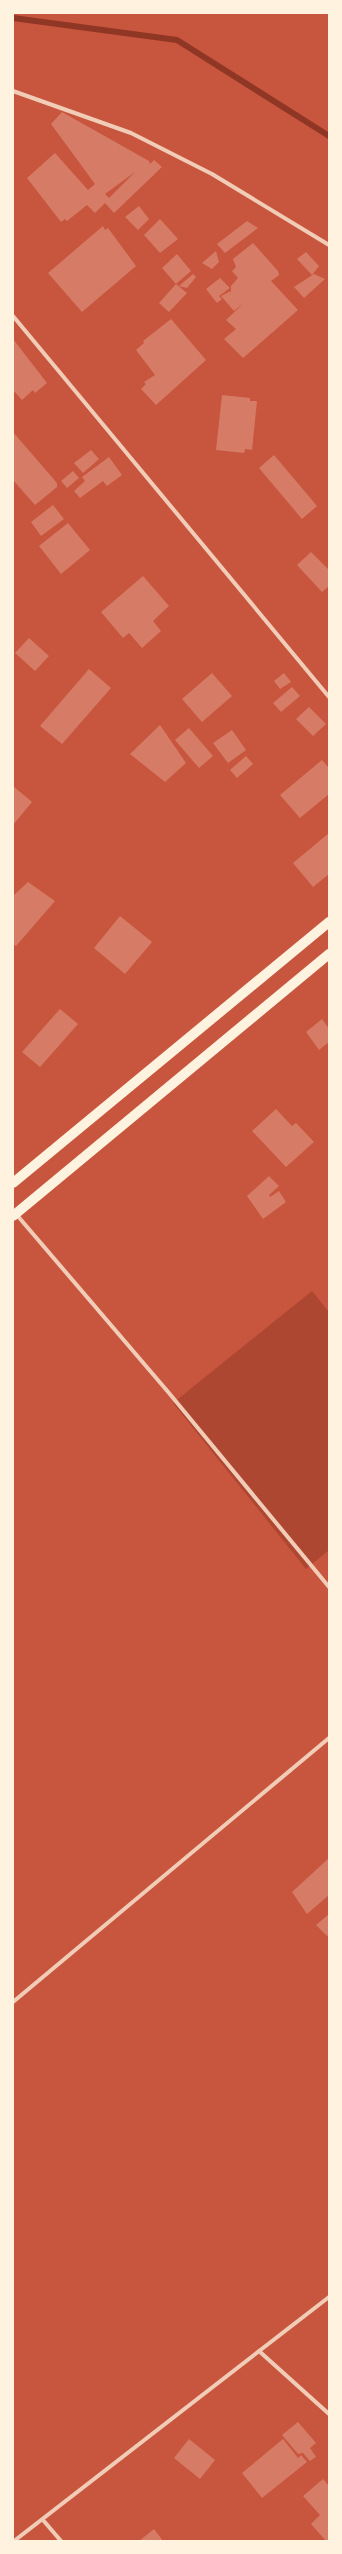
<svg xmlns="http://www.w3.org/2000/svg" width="342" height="2554" font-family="Quicksand,sans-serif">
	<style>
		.green { fill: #ae4732 }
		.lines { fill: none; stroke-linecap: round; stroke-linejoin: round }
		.stream { stroke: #8f3625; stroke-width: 6 }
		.building { fill: #d67c66; fill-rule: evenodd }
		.minor { stroke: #f1ccb7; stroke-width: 4 }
		.primary { stroke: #fff3e0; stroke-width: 10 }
	</style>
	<rect width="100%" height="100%" fill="#c8553d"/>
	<polygon class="green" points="312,1291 329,1312 329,1550 306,1569 173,1403"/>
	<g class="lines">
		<polyline class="stream" points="13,18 177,40 329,136"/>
	</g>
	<g class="building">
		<path d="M 62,112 L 149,161 L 150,164 L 154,160 L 162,167 L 114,213 L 105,203 L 95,213 L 87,205 L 67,221 L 65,219 L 61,222 L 27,178 L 55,153 L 88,190 L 95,184 L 51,124 ZM 135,172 L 109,198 L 105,194 Z"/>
		<polygon points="139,206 149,219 138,230 125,217"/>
		<polygon points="160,219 178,239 160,253 144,235"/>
		<polygon points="247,221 258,228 225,253 217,244"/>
		<polygon points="103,226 105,230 108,228 136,266 82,312 48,273"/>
		<polygon points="253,243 278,271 279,275 271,281 298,310 243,358 224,339 236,329 226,320 244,303 234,311 221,296 231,291 231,286 238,278 232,271 236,267 233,259"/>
		<polygon points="216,251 219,262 212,269 202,263"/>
		<polygon points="306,252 319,266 312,275 297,259"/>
		<polygon points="177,254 191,271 176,284 162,268"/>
		<polygon points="193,274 196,277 187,288 179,286"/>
		<polygon points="314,274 325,279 304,298 294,287"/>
		<polygon points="220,278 230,288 219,296 222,299 217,303 206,289"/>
		<polygon points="176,284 187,293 169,312 159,303"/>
		<polygon points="171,319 206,360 156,405 141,389 146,384 144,382 155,375 136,350 144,343 143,341"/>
		<polygon points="13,339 47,383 35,393 33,390 22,400 13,390"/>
		<polygon points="222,395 250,398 250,401 257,401 252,450 245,449 244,453 216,450"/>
		<polygon points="13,432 57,483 57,487 35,505 13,480"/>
		<polygon points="91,450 99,459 83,473 74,463"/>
		<polygon points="274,455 317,506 302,519 259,468"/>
		<polygon points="109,457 122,475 107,486 103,481 80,498 74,491 85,481 82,477"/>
		<polygon points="73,471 79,478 67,488 61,481"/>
		<polygon points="53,505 64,519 41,536 31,522"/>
		<polygon points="68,523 90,550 61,574 39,546"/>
		<polygon points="311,552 329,570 329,586 322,592 297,565"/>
		<polygon points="143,576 169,606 153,621 161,631 142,648 129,633 123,638 101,612"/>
		<polygon points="29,638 49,656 35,671 15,653"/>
		<polygon points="89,669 111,688 62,744 40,726"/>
		<polygon points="212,673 232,696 202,722 182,699"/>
		<polygon points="284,673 291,682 280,689 274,681"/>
		<polygon points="292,687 300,696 281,712 273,703"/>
		<polygon points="309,707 326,724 313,736 296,719"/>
		<polygon points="160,725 186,763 165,782 130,754"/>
		<polygon points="189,728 213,756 199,768 175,740"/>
		<polygon points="232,730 246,750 228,763 213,743"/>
		<polygon points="246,756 253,764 237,778 230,770"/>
		<polygon points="322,760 329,768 329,794 300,818 280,795"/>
		<polygon points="13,786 32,802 13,825"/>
		<polygon points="329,833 329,874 313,887 293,863"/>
		<polygon points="28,882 55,901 16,946 13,944 13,896"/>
		<polygon points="120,916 152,942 125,974 94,948"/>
		<polygon points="60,1009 78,1024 40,1067 22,1052"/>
		<polygon points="322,1019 329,1029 329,1042 319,1050 306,1032"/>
		<polygon points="276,1109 292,1126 296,1123 314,1142 286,1167 252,1131"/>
		<polygon points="269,1176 279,1186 269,1195 270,1197 279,1191 286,1202 263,1219 247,1196"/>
		<polygon points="329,1858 329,1895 307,1914 292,1892"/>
		<polygon points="329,1914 329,1935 327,1936 316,1925"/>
		<polygon points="298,2422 316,2443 310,2448 316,2457 310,2461 303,2453 298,2454 282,2435"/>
		<polygon points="189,2439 215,2460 200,2479 174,2458"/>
		<polygon points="283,2439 298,2458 301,2455 307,2462 262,2498 242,2473"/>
		<polygon points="323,2479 329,2486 329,2541 326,2541 311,2524 320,2515 303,2496"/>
		<polygon points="154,2529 163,2541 139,2541"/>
	</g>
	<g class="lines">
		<g class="minor">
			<polyline points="13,91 131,133 212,174 329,245"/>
			<polyline points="13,316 329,697"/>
			<polyline points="16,1214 169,1393 329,1587"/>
			<polyline points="13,2002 329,1738"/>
			<polyline points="259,2351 329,2414"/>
			<polyline points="43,2520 61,2541"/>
			<polyline points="14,2541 329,2297"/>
		</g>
		<g class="primary">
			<polyline points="13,1183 329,922"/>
			<polyline points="13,1216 329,954"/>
		</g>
	</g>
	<rect width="342" height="2554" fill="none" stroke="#fff3e0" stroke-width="28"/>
</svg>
